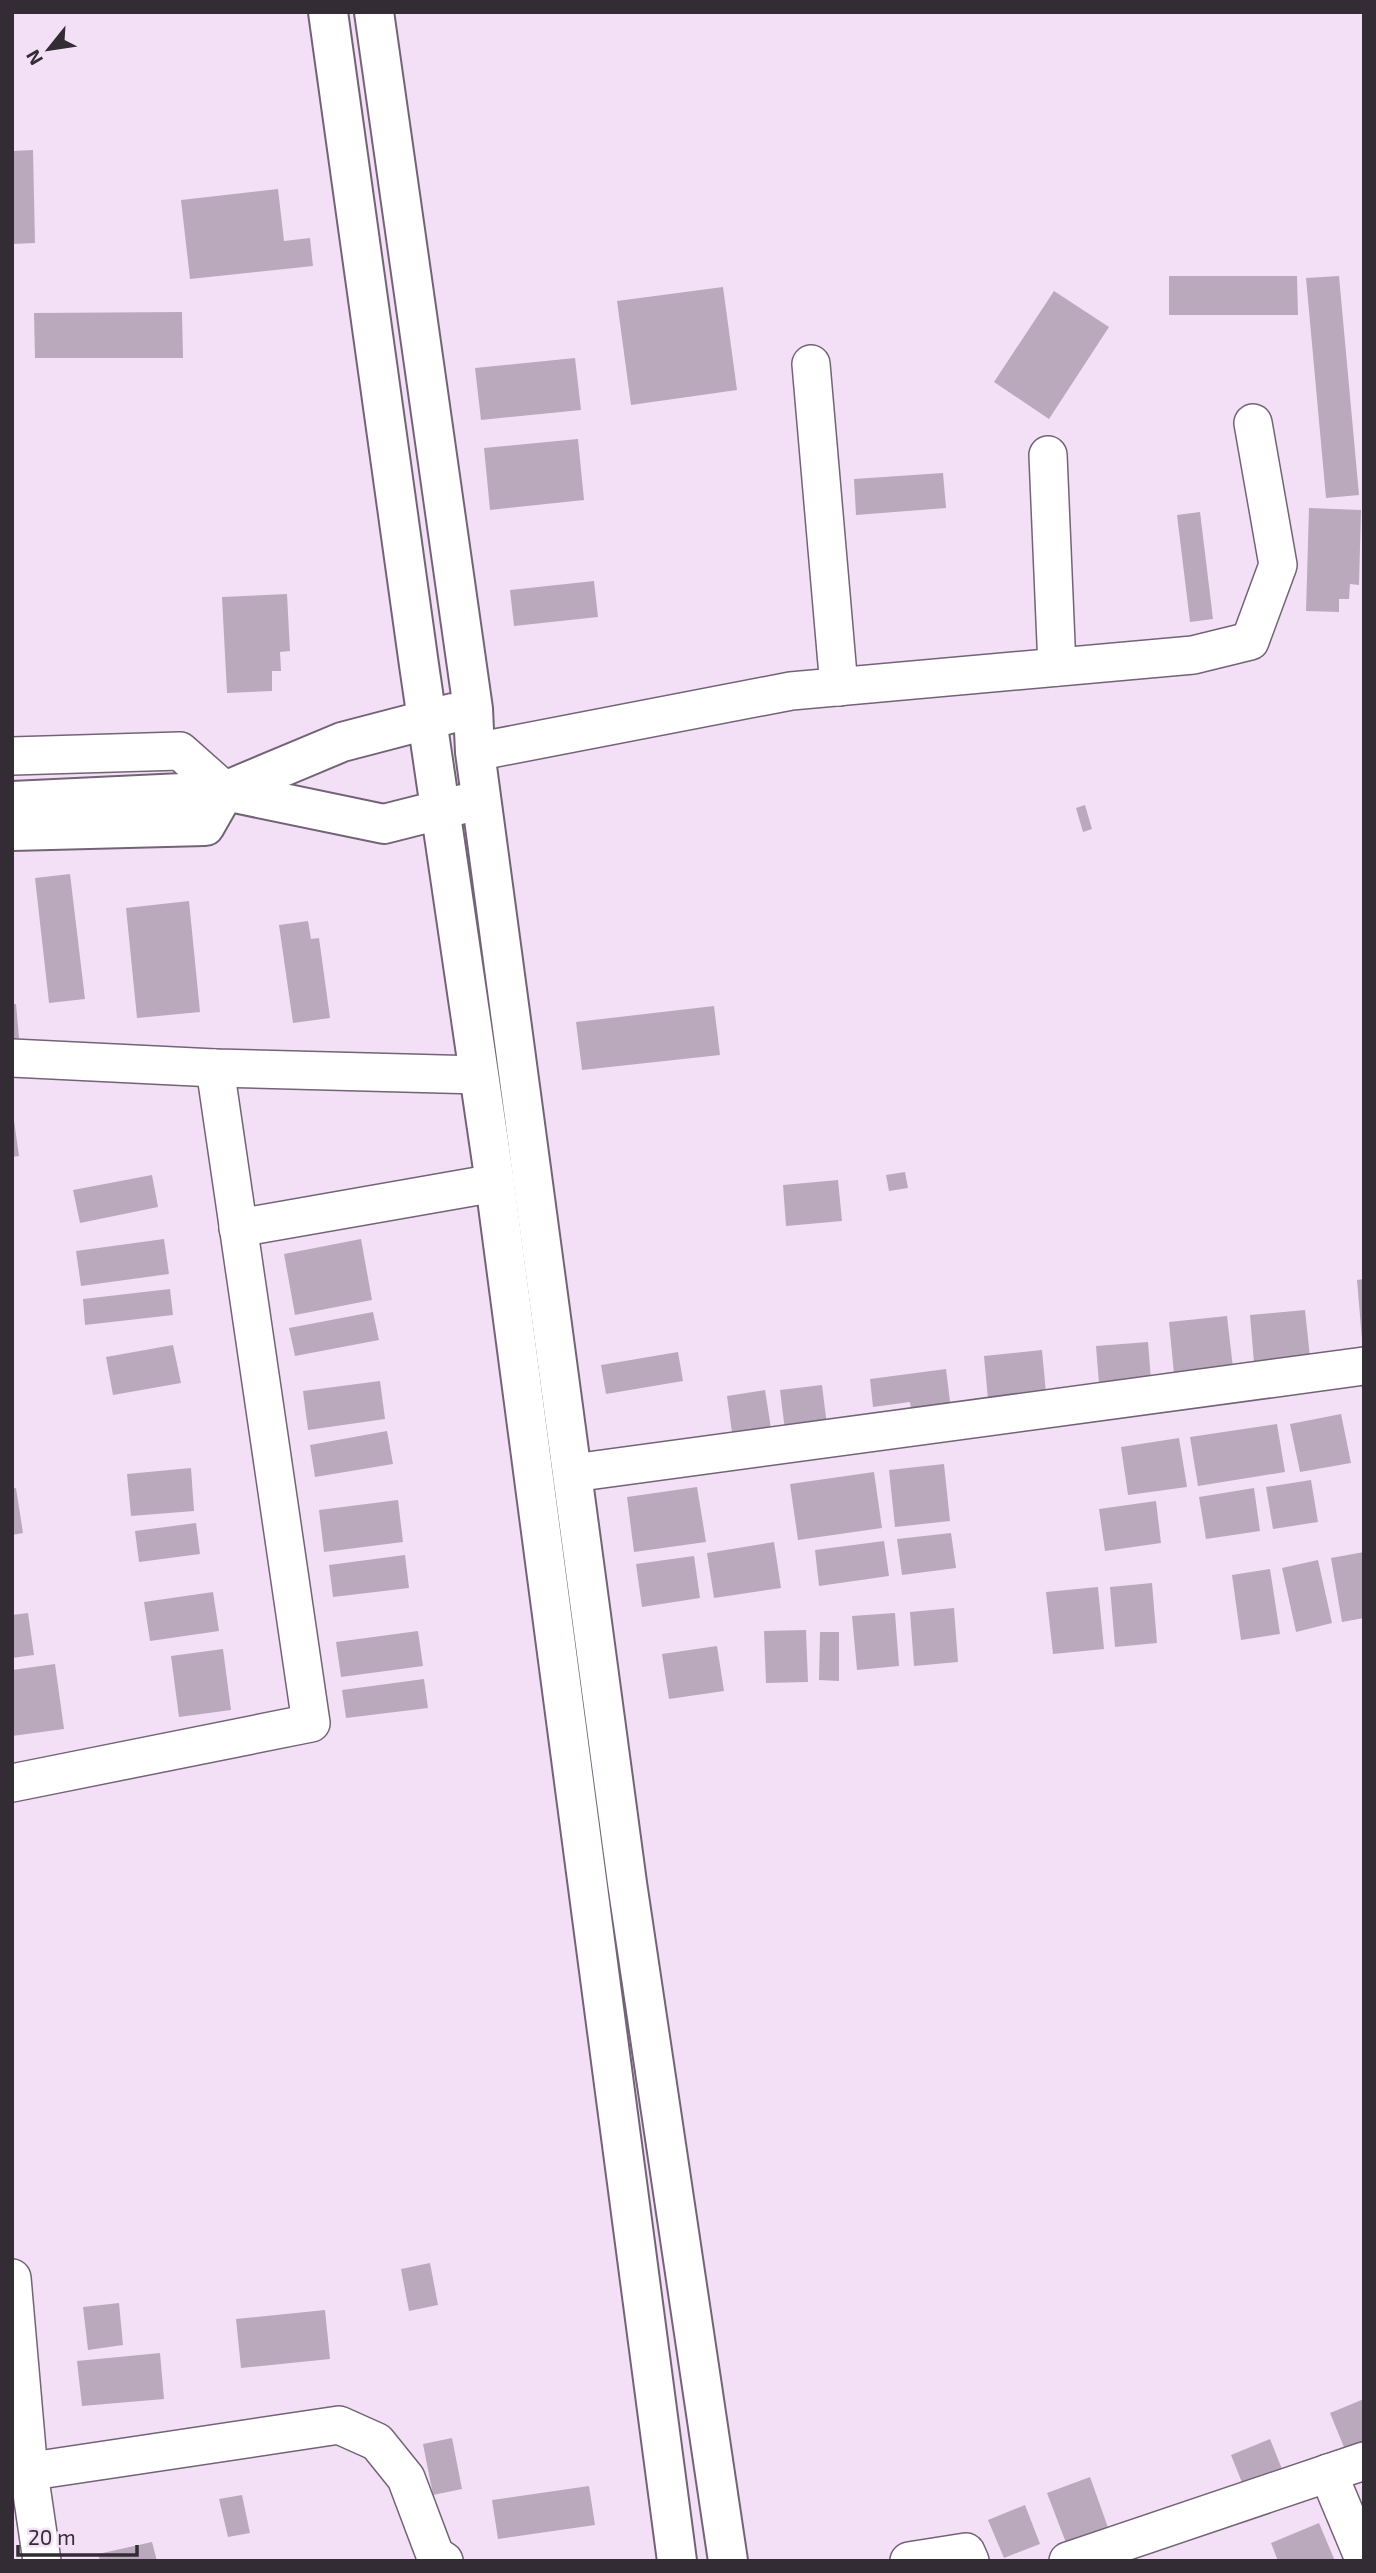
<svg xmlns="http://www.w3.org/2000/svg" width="1376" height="2573" font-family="'Exo 2',sans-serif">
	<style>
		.building { fill: #baa9bd }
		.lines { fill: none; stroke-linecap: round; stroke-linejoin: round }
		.street-casing { stroke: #736376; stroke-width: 40 }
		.secondary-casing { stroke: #736376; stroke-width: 42 }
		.street { stroke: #fff; stroke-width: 37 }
		.secondary { stroke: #fff; stroke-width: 38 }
	</style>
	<rect width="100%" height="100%" fill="#f3e0f6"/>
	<g class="building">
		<polygon points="33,150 35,243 12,244 12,151"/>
		<polygon points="278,189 284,241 310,238 313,266 190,279 181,200"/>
		<polygon points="1169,276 1297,276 1298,315 1169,315"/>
		<polygon points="1339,276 1359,495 1326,498 1306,278"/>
		<polygon points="723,287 737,390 631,405 617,301"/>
		<polygon points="1054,291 1109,327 1049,419 994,382"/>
		<polygon points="182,312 183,358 35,358 34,313"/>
		<polygon points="575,358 581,410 481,420 475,368"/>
		<polygon points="578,439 584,500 490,510 484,448"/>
		<polygon points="943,473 946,508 856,515 854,479"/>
		<polygon points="1309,508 1361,510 1359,585 1350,584 1349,599 1339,599 1339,612 1306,611"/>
		<polygon points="1200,512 1213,619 1190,622 1177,515"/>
		<polygon points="594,581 598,617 514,626 510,590"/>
		<polygon points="287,594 290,651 280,652 281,671 272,671 272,691 227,693 222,597"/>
		<polygon points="1085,805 1092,829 1083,832 1076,808"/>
		<polygon points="70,874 85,999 49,1003 35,878"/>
		<polygon points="189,901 200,1012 137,1018 126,908"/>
		<polygon points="308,921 311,939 319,938 330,1018 293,1023 279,925"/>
		<polygon points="12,1004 16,1004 19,1038 12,1039"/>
		<polygon points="714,1006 720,1055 582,1070 576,1022"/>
		<polygon points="12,1106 19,1156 12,1157"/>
		<polygon points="905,1172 908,1188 889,1191 886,1175"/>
		<polygon points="152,1175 158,1207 80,1223 73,1190"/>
		<polygon points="838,1180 842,1221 786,1226 783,1185"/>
		<polygon points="164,1239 169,1274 81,1286 76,1251"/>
		<polygon points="361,1239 372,1300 295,1315 284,1254"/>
		<polygon points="1364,1279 1364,1340 1362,1340 1357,1280"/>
		<polygon points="170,1289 173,1315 85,1325 83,1299"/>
		<polygon points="1305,1310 1310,1357 1255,1375 1250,1315"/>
		<polygon points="373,1312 379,1340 295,1356 289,1328"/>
		<polygon points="1227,1316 1233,1368 1174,1374 1169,1322"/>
		<polygon points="1148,1342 1152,1392 1100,1396 1096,1346"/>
		<polygon points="173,1345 181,1383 113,1395 106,1357"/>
		<polygon points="1042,1350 1047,1404 989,1410 984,1356"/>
		<polygon points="678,1352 683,1381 606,1394 601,1365"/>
		<polygon points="946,1369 952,1418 913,1423 910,1402 873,1407 870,1379"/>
		<polygon points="380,1381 385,1419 308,1430 303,1391"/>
		<polygon points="822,1385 828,1434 786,1439 780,1390"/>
		<polygon points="765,1390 773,1441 734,1447 727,1396"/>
		<polygon points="1341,1414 1351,1463 1300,1472 1290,1424"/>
		<polygon points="1277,1424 1285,1472 1198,1486 1190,1437"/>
		<polygon points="387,1431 393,1464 315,1477 310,1445"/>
		<polygon points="1179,1438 1187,1487 1128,1495 1121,1447"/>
		<polygon points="944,1464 950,1521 895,1527 889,1470"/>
		<polygon points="191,1468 194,1511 131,1516 127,1474"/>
		<polygon points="874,1472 882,1528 798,1540 790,1484"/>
		<polygon points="1311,1480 1318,1522 1273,1529 1266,1487"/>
		<polygon points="697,1487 706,1542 634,1552 627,1497"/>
		<polygon points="16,1488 23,1533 12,1535 12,1489"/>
		<polygon points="1254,1488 1260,1531 1206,1539 1199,1497"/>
		<polygon points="398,1500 403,1542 324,1552 319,1510"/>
		<polygon points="1156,1501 1161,1543 1105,1551 1099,1509"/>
		<polygon points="196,1523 200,1554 139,1562 135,1531"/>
		<polygon points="951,1533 956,1568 902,1575 897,1539"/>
		<polygon points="884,1541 889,1576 819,1586 815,1550"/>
		<polygon points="774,1542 781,1588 714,1598 707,1553"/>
		<polygon points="1364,1552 1364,1618 1342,1622 1331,1558"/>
		<polygon points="405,1555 409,1588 333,1597 329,1565"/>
		<polygon points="694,1556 700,1598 642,1607 636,1564"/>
		<polygon points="1318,1560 1332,1623 1296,1632 1282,1568"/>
		<polygon points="1270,1569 1280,1634 1241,1640 1232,1575"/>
		<polygon points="1152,1583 1157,1643 1115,1647 1110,1587"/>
		<polygon points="1098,1587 1104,1649 1053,1654 1046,1592"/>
		<polygon points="213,1592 219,1631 150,1641 144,1602"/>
		<polygon points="954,1608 958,1662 914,1666 910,1612"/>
		<polygon points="28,1613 34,1655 12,1658 12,1615"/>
		<polygon points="895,1613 899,1666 857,1670 852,1616"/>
		<polygon points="806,1630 808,1682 766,1683 764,1631"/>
		<polygon points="418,1631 423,1666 341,1677 336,1642"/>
		<polygon points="820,1632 839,1632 839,1681 819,1680"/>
		<polygon points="717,1646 724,1691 669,1699 662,1654"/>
		<polygon points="223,1649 231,1710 179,1717 171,1656"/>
		<polygon points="55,1664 64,1729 12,1736 12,1670"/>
		<polygon points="424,1679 428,1708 346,1718 342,1690"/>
		<polygon points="430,2263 438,2305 409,2311 401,2269"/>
		<polygon points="119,2303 123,2345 88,2350 83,2307"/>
		<polygon points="325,2310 330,2359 241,2368 236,2319"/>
		<polygon points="160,2353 164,2399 82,2406 77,2361"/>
		<polygon points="1364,2399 1364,2445 1346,2452 1330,2413"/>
		<polygon points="452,2438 462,2489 433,2495 423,2444"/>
		<polygon points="1270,2439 1284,2474 1245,2490 1231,2455"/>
		<polygon points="1090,2477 1110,2533 1068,2548 1047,2493"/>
		<polygon points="589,2486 595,2525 498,2539 492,2500"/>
		<polygon points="242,2495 250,2533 228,2537 219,2499"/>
		<polygon points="1025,2505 1040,2544 1004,2558 988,2520"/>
		<polygon points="1319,2523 1335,2561 1278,2561 1271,2543"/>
		<polygon points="152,2542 157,2561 100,2561 98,2554"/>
	</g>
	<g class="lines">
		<defs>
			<g id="street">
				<polyline points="811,364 839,687"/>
				<polyline points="1048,455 1057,667"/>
				<polyline points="475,752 791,691 1193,655 1250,641 1278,565 1253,423"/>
				<polyline points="12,756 180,751 225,791"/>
				<polyline points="12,1058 215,1068 479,1075"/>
				<polyline points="238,1228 495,1183"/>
				<polyline points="573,1473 1364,1366"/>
				<polyline points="12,1783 311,1723 215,1068"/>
				<polyline points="12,2278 29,2473 42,2561"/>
				<polyline points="1328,2473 1364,2559"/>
				<polyline points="12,2474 339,2425 377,2442 406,2478 435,2555 444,2561"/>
				<polyline points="909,2561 966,2552 970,2561"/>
				<polyline points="1068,2561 1364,2461"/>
			</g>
			<g id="secondary">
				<polyline points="328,12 419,665 495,1183 677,2561"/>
				<polyline points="374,12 473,709 475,752 627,1883 728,2561"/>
				<polyline points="12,801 225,791 384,824 463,804"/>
				<polyline points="12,831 205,826 225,791 342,742 453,713"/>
			</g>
		</defs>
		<use href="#street" class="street-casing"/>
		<use href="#secondary" class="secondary-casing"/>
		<use href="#street" class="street"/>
		<use href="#secondary" class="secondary"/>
	</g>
	<rect width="1376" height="2573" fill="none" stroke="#332c34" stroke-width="28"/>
	<g transform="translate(49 49) rotate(240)" stroke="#f3e0f6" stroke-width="5" paint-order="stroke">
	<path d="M0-5L12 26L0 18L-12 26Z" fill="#332c34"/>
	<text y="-10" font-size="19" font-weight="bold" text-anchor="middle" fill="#332c34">N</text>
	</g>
	<path d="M18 2545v10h119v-10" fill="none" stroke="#332c34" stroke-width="3.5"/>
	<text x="28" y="2545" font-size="21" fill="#332c34" stroke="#f3e0f6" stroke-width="5" paint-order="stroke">20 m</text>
</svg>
